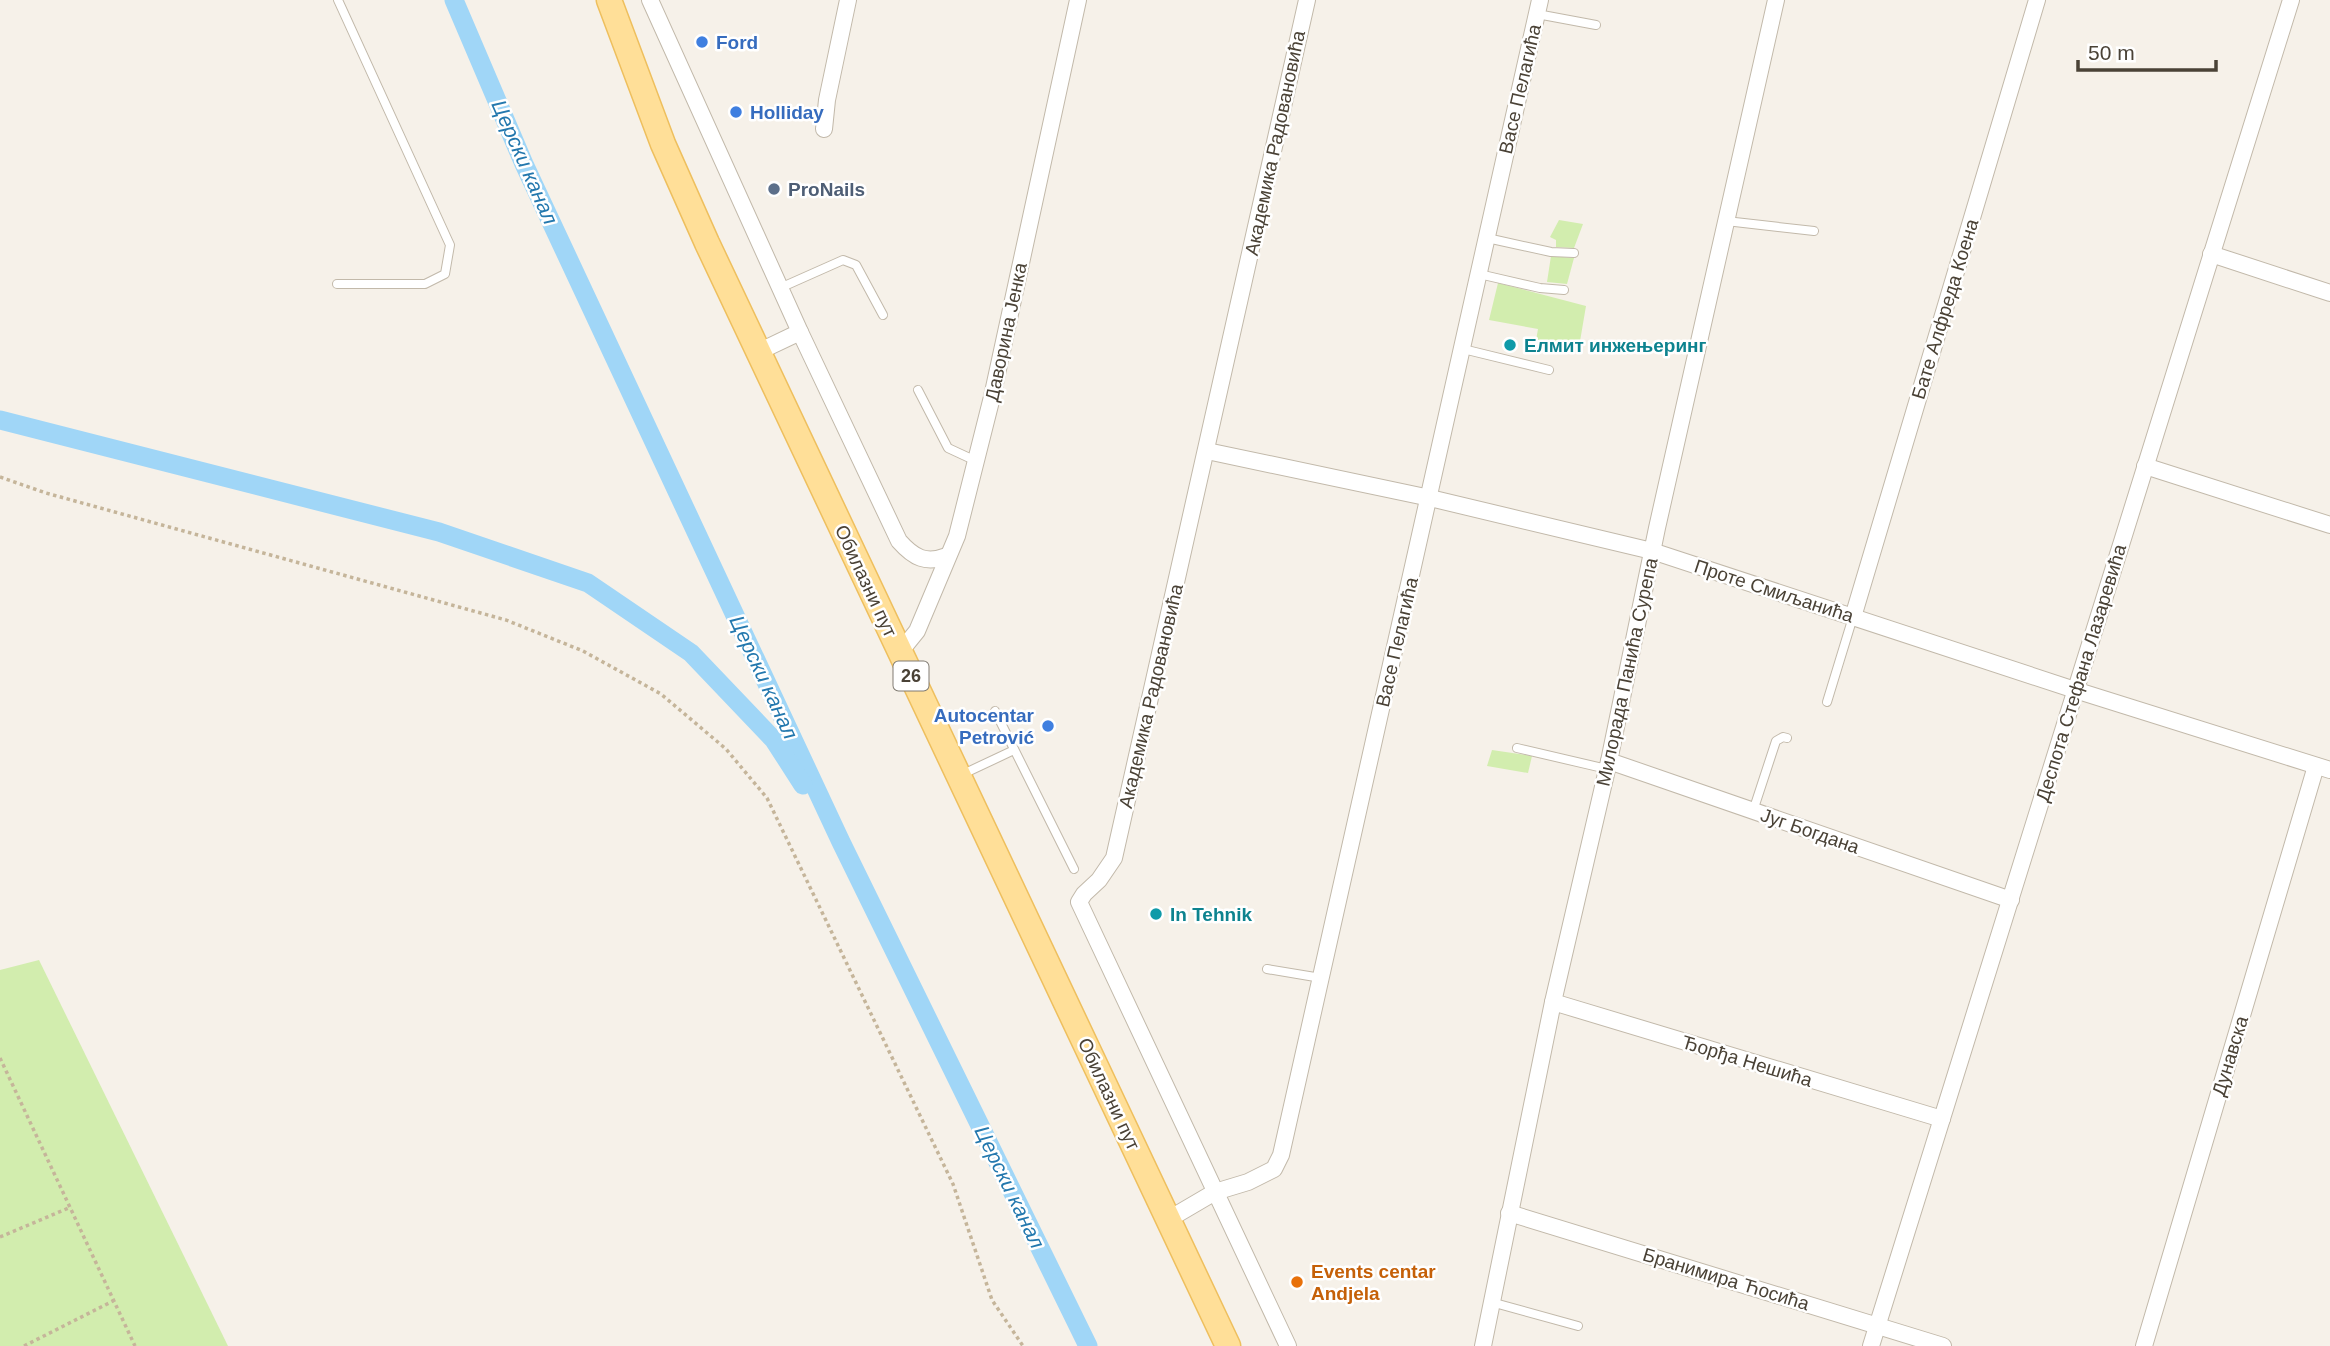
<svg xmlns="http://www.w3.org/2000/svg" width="2330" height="1346" font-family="Arial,sans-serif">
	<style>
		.green { fill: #d2edae }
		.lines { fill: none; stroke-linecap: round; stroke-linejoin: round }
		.canal { stroke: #a0d6f7; stroke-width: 19 }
		.lane-casing { stroke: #c2b9aa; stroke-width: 10 }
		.street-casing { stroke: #c2b9aa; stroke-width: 18 }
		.primary-casing { stroke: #eebf5e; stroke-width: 27 }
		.path { stroke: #c5b59a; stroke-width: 3.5; stroke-dasharray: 3.5 3.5; stroke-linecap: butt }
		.lane { stroke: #fff; stroke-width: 8 }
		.street { stroke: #fff; stroke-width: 16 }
		.primary { stroke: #ffdf98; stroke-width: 24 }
		.shop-dot { fill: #3f7fe0; stroke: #fff; stroke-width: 2.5 }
		.service-dot { fill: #5c6f8a; stroke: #fff; stroke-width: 2.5 }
		.culture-dot { fill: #0f9aa8; stroke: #fff; stroke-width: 2.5 }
		.food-dot { fill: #e8710a; stroke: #fff; stroke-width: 2.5 }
		.labels { text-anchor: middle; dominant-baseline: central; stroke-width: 5; stroke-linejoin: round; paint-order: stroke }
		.shield { fill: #fff; stroke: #807b72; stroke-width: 2 }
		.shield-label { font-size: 18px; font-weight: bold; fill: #4a4236 }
		.shop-label { font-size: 19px; font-weight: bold; fill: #366cbe; stroke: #fff; text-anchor: start }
		.street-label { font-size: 19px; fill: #4a4236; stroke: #fff }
		.service-label { font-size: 19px; font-weight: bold; fill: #4e5e75; stroke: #fff; text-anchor: start }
		.culture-label { font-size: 19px; font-weight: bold; fill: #0d838f; stroke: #fff; text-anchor: start }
		.food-label { font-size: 19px; font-weight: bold; fill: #c56008; stroke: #fff; text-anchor: start }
		.water-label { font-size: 21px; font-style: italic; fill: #2378ae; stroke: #fff }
	</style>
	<rect width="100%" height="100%" fill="#f6f1e9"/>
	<g class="green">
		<polygon points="1559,220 1583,224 1574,248 1556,247 1556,240 1550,237"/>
		<polygon points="1551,256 1574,258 1567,284 1547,282"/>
		<polygon points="1498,283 1586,306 1578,353 1535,346 1538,329 1489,320"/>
		<polygon points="1492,750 1532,756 1528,773 1487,766"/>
		<polygon points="39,960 228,1346 0,1346 0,970"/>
	</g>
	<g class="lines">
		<g class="canal">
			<polyline points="454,0 524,164 841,842 1088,1346"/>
			<polyline points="0,420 439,532 588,583 691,653 774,740 803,785"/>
		</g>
		<defs>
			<g id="lane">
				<polyline points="1537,14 1596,25"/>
				<polyline points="1726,221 1814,231"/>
				<polyline points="1487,238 1551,252 1574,253"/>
				<polyline points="1479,274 1540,288 1564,290"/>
				<polyline points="337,284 425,284 445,274 450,245 338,0"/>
				<polyline points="780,288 843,260 856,265 883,315"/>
				<polyline points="1463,349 1549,370"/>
				<polyline points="918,390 948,448 976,461"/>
				<polyline points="1827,702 1853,617"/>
				<polyline points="995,711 1074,869"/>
				<polyline points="1517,748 1607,769"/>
				<polyline points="961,775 1014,750"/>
				<polyline points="1753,811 1776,741 1783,737 1787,738"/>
				<polyline points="1267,969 1321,978"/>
				<polyline points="1491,1302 1578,1326"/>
			</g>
			<g id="street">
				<polyline points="650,0 800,332 758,352"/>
				<polyline points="824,129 827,100 848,0"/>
				<polyline points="2211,254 2330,293"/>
				<path d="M 800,332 L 899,541 C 914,558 926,564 947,556"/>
				<polyline points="1207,451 1430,498 1652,551 2075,690 2330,770"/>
				<polyline points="2145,466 2330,525"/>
				<polyline points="1853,617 2037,0"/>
				<polyline points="900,652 917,631 957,536 992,397 1078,0"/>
				<polyline points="1609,761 2011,900"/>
				<polyline points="1553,1002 1942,1119"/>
				<polyline points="1509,1213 1943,1346"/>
				<polyline points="1169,1219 1215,1192 1248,1182 1274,1169 1281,1155 1540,0"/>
				<polyline points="1288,1346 1079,902 1084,894 1099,880 1114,858 1307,0"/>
				<polyline points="1483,1346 1553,1002 1609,761 1657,528 1776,0"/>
				<polyline points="1871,1346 2291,0"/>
				<polyline points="2144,1346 2316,766"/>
			</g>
			<polyline id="primary" points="609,0 663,144 707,243 1228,1346"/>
		</defs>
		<use href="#lane" class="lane-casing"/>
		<use href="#street" class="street-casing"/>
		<use href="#primary" class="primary-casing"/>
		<g class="path">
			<polyline points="0,477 46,493 506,620 583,651 661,694 726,749 767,798 953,1184 992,1300 1023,1346"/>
			<polyline points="0,1058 135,1346"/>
			<polyline points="0,1237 71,1207"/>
			<polyline points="24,1346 113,1301"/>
		</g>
		<use href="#lane" class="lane"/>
		<use href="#street" class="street"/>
		<use href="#primary" class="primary"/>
	</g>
	<g class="shop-dot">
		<circle cx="702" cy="42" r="7"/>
		<circle cx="736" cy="112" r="7"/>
		<circle cx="1048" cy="726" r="7"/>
	</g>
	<circle class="service-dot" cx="774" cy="189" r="7"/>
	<g class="culture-dot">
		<circle cx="1510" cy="345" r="7"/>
		<circle cx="1156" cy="914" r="7"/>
	</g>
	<circle class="food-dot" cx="1297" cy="1282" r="7"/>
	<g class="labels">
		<rect class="shield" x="893.5" y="661.5" width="35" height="29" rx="5"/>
		<g class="shield-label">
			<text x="911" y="676">26</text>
		</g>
		<g class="shop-label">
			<text x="716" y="42">Ford</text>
			<text x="750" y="112">Holliday</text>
			<text x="1034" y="715" text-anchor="end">Autocentar<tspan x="1034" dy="22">Petrović</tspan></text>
		</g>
		<g class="street-label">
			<text transform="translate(1520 89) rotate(-77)">Васе Пелагића</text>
			<text transform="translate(1275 143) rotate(-78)">Академика Радовановића</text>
			<text transform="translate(1945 309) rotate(-73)">Бате Алфреда Коена</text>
			<text transform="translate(1006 332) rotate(-78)">Даворина Јенка</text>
			<text transform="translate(866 581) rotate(65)">Обилазни пут</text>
			<text transform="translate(1774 591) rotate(18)">Проте Смиљанића</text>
			<text transform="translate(1397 642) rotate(-77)">Васе Пелагића</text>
			<text transform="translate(1627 672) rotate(-78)">Милорада Панића Сурепа</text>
			<text transform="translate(2081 673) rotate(-73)">Деспота Стефана Лазаревића</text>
			<text transform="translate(1151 696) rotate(-77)">Академика Радовановића</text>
			<text transform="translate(1810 831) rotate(19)">Југ Богдана</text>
			<text transform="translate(2230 1056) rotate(-73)">Дунавска</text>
			<text transform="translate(1747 1061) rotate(17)">Ђорђа Нешића</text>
			<text transform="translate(1109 1094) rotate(65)">Обилазни пут</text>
			<text transform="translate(1726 1279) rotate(17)">Бранимира Ћосића</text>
		</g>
		<g class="service-label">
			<text x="788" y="189">ProNails</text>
		</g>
		<g class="culture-label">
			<text x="1524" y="345">Елмит инжењеринг</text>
			<text x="1170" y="914">In Tehnik</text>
		</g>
		<g class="food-label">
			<text x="1311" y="1271">Events centar<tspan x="1311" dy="22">Andjela</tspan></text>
		</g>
		<g class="water-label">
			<text transform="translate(525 162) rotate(66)">Церски канал</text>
			<text transform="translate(764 677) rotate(65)">Церски канал</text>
			<text transform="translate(1010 1187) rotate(64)">Церски канал</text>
		</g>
	</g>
	<path d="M2078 60v10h138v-10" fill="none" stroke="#4a4236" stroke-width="3.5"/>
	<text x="2088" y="60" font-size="21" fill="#4a4236" stroke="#ffffff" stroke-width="5" paint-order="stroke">50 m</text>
</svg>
